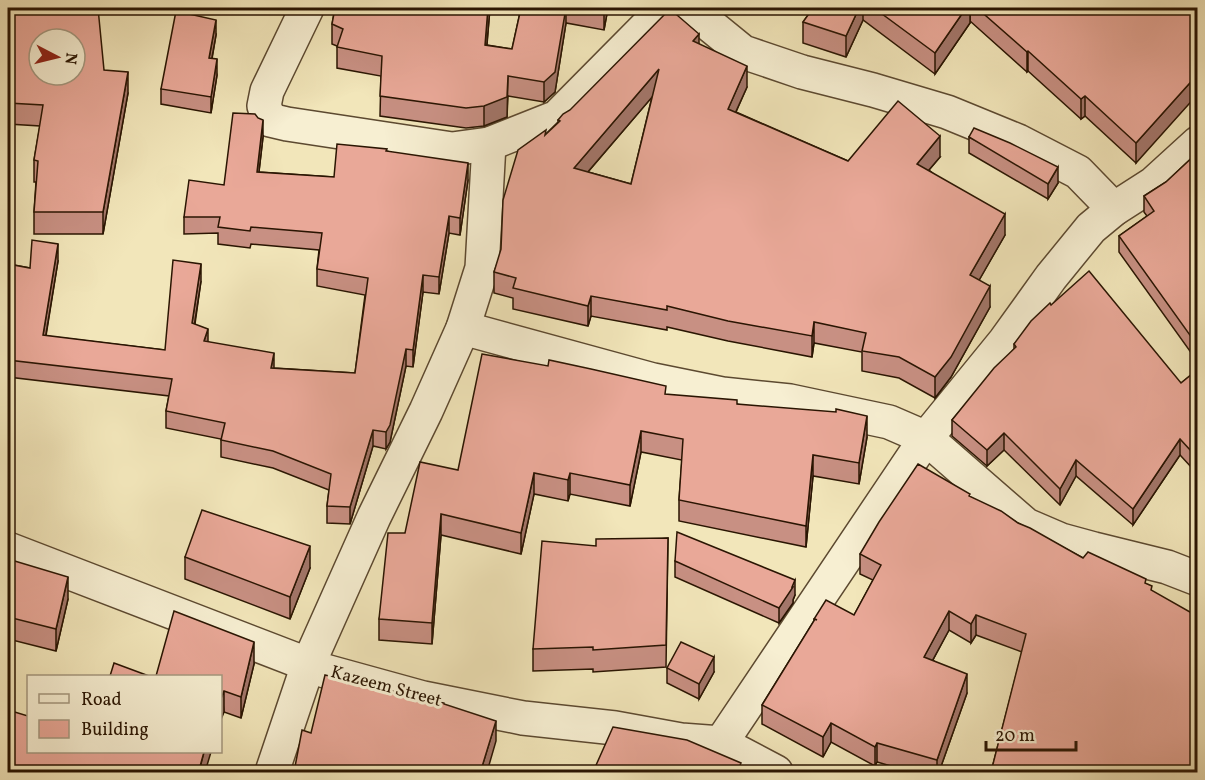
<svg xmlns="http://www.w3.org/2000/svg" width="1205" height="780" font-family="Vollkorn,serif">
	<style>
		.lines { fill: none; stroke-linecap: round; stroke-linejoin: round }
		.minor-casing { stroke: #5c4930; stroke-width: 36 }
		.minor { stroke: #f7efd2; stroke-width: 33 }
		.wall { fill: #c89083; stroke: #2a1502; stroke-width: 1.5; fill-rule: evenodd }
		.shaded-wall { fill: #a3766a; stroke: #2a1502; stroke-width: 1.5 }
		.building { fill: #e9a898; stroke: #2a1502; stroke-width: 1.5; fill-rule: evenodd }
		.labels { text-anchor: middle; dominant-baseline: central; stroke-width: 6; stroke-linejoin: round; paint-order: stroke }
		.street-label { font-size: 18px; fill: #2a1502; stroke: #f7efd2 }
	</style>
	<rect width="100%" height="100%" fill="#f2e6ba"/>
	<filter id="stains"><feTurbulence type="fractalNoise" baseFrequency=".00333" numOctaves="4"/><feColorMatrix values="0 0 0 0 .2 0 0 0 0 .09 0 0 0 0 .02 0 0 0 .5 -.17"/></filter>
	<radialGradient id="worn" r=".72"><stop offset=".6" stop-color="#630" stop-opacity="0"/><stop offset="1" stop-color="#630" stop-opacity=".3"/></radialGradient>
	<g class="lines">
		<defs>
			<g id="minor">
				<polyline points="307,8 267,91 264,106 270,120 287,124 452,149 489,144 557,117 665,8"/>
				<polyline points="689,8 743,52 802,72 873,90 947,112 1018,141 1078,172 1114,209"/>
				<polyline points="463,328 653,380 722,394 790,401 889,422 926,438 1026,525 1061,540 1094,549 1167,567 1198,579"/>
				<polyline points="8,549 325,671 423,698 523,718 615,728 681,740 721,743 776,772"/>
				<polyline points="721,743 926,438 1005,341 1051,277 1091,228 1114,209 1153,184 1198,143"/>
				<polyline points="272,772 308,665 374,517 426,411 463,328 482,268 489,144"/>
			</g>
		</defs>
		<use href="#minor" class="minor-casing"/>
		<use href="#minor" class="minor"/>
	</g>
	<g class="wall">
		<polygon points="8,8 104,70 128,93 103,234 34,234 34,212 36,182 34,182 34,160 40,126 8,124"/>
		<polygon points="335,8 490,8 487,45 512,49 521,8 608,8 604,30 566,23 555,92 544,102 508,96 507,117 484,126 466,128 380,116 381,76 337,68 337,46 332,44 332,24"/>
		<polygon points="813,8 970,8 970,23 935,74 863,20 846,57 803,43 803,22"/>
		<polygon points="970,8 1197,8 1136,163 1085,116 1081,119 1028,71 1027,72 970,21"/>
		<polygon points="216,35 212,59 217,75 211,113 161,104 161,89"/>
		<path d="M 699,44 L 747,87 L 736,112 L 848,161 L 940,157 L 929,170 L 1005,235 L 979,280 L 990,307 L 951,377 L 935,398 L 899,378 L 862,371 L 862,352 L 814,343 L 812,357 L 728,341 L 667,327 L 667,330 L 591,316 L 588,326 L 513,309 L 513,298 L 494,293 L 494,272 L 546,134 L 558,122 L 558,120 ZM 652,97 L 631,184 L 588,172 L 640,111 Z"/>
		<polygon points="263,137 259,172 334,177 387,151 468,180 460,235 449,233 439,294 423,292 413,367 406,366 390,442 386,449 373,446 350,524 327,523 327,506 329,490 273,468 221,457 221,439 166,428 166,411 169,396 8,377 8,264 30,268 58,261 46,336 165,350 201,281 195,324 208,342 274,368 355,373 365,295 317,286 317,269 319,250 251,244 250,248 218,244 218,233 184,234 184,217 224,185"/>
		<polygon points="969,137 1058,183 1048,199 969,153"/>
		<polygon points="1197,153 1197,361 1119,252 1119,236 1147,216 1144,212 1144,196 1166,182"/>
		<polygon points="1051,305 1181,383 1197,370 1192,468 1180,455 1133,525 1076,476 1060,505 1004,450 987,466 952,436 952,420 1014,349 1014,344"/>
		<polygon points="666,395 737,404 867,437 859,484 813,476 806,547 679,521 679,500 682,460 641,452 630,506 570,494 568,501 534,494 521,554 441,535 432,644 379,640 379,619 405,533 458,470"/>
		<polygon points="970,497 1083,558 1146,584 1152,591 1197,772 991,772 1022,652 976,635 971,643 949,630 933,660 967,693 939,772 912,772 877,762 875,766 831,742 823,757 762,724 762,705 814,621 814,619 854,615 873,580 860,574 860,554"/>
		<polygon points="668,538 666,667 593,672 593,669 533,671 533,649 596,546"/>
		<polygon points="185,557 310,568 290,619 185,579"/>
		<polygon points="8,559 68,599 56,651 8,639"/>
		<polygon points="675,561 795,595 793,600 793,603 779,623 675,577"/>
		<polygon points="254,664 241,718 224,712 220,676"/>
		<polygon points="667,668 714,672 699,699 667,683"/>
	</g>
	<g class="shaded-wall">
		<polygon points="488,8 490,8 485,65 485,45"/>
		<polygon points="566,8 566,23 555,92 544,102 544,82"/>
		<polygon points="604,8 608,8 604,30"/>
		<polygon points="859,8 863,8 863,20 846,57 846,36"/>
		<polygon points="966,8 970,8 970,23 935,74 935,53"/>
		<polygon points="216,20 216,35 209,74 209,58"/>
		<polygon points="699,34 699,55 693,41"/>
		<polygon points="1028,51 1028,71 1027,72 1027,52"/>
		<polygon points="217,59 217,75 211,113 211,97"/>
		<polygon points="747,66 747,87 728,129 728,109"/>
		<polygon points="659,69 659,89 574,188 574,168"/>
		<polygon points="128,72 128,93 103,234 103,212"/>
		<polygon points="1197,75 1197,95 1136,163 1136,143"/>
		<polygon points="508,76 507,117 484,126 484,106"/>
		<polygon points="1085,96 1085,116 1081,119 1081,99"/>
		<polygon points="263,120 263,137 257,188 257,172"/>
		<polygon points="940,136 940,157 917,184 917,164"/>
		<polygon points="468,163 468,180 460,235 460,218"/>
		<polygon points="1058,167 1058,183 1048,199 1048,184"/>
		<polygon points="1005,214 1005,235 970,296 970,275"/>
		<polygon points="449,216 449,233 439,294 439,277"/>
		<polygon points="58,244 58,261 43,352 43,335"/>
		<polygon points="201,264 201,281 192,340 192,323"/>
		<polygon points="423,275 423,292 413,367 413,350"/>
		<polygon points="990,286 990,307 951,377 935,398 935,377"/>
		<polygon points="591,296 591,316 588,326 588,306"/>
		<polygon points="814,322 814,343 812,357 812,336"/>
		<polygon points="208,329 208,346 204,341"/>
		<polygon points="406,349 406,366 390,442 386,449 386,432"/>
		<polygon points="274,353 274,369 271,368"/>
		<polygon points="867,416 867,437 859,484 859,463"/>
		<polygon points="373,430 373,446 350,524 350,507"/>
		<polygon points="641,431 641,452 630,506 630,485"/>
		<polygon points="1004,433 1004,450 987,466 987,450"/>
		<polygon points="1180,439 1180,455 1133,525 1133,509"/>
		<polygon points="1197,445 1197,462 1192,468 1192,452"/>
		<polygon points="813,455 813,476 806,547 806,526"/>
		<polygon points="1076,460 1076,476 1060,505 1060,489"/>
		<polygon points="534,473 534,494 521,554 521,533"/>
		<polygon points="570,473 570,494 568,501 568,480"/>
		<polygon points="441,514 441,535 432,644 432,623"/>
		<polygon points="310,546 310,568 290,619 290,597"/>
		<polygon points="68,577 68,599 56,651 56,629"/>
		<polygon points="795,580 795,595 793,600 793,603 779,623 779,608"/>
		<polygon points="949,611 949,630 924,676 924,657"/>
		<polygon points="976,615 976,635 971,643 971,624"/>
		<polygon points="254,642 254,664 241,718 241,697"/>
		<polygon points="11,649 11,670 8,695 8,673"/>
		<polygon points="714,657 714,672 699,699 699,684"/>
		<polygon points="967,674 967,693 939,772 937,772 937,760"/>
		<polygon points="224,691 224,712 220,722 220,701"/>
		<polygon points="496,721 496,741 487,772 481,770"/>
		<polygon points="831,723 831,742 823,757 823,737"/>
		<polygon points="877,743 877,762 875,766 875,747"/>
		<polygon points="204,752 211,752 205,772 199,772"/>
	</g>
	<g class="building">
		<path d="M 8,8 L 98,8 L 104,70 L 128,72 L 103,212 L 34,212 L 38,161 L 34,160 L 43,105 L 8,103 ZM 39,39 L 75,39 L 75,75 L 39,75 Z"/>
		<polygon points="335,8 488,8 485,45 512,49 521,8 566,8 555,72 544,82 508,76 507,97 484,106 466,108 380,96 382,56 337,47 343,29 332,24"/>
		<polygon points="592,8 604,8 604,10"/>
		<polygon points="813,8 859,8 846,36 803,22"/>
		<polygon points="874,8 966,8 935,53"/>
		<polygon points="977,8 1197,8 1197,75 1136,143 1085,96 1081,99 1028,51 1027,52"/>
		<path d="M 670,9 L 699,34 L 693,41 L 747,66 L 728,109 L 848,161 L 898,101 L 940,136 L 917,164 L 1005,214 L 970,275 L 990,286 L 951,357 L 935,377 L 899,357 L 862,351 L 866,333 L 814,322 L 812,336 L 728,321 L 667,306 L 667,310 L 591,296 L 588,306 L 513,288 L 516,278 L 494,272 L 501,249 L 503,200 L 518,150 L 546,130 L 545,135 L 560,121 L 558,120 L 563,114 L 570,110 ZM 659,69 L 631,184 L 574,168 Z"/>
		<polygon points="176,11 216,20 209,58 217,59 211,97 161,89"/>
		<polygon points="233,113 255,114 258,118 263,120 257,172 334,177 337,144 387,149 386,151 468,163 460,218 449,216 439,277 423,275 413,350 406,349 390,425 386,432 373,430 350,507 327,506 331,474 273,451 221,440 225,423 166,411 172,379 8,360 8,264 30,268 32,240 58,244 43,335 165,350 173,260 201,264 192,323 208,329 204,341 274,353 271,368 355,373 368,278 317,269 322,233 251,227 250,231 218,227 220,217 184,217 189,180 224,185"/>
		<polygon points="974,128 1010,143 1058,167 1048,184 969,137"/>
		<polygon points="1197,153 1197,345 1119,236 1154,211 1144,196 1166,182"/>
		<polygon points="1089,271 1181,383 1197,370 1197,445 1192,452 1180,439 1133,509 1076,460 1060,489 1004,433 987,450 952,420 994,368 1016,347 1014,344 1031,321 1050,303 1051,305"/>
		<polygon points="482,354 548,366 549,360 591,369 666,386 665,394 737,400 737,404 836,412 836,409 867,416 859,463 813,455 806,526 679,500 683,439 641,431 630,485 570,473 568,480 534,473 521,533 441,514 432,623 379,619 388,533 405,533 420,462 458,470"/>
		<polygon points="918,464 970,494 969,496 1001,511 1018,523 1030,528 1083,558 1088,552 1146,579 1145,583 1152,586 1151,590 1197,616 1197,635 1195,643 1197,644 1197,772 1065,772 1035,766 1033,772 991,772 1026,634 976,615 971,624 949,611 924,657 967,674 937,760 877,743 875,747 831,723 823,737 762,705 815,619 817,620 814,619 826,600 854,615 881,565 860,554 879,522"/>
		<polygon points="202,510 310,546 290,597 185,557"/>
		<polygon points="677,532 795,580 792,587 793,587 779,608 675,561"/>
		<polygon points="668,538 666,645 593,650 593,647 533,649 542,541 596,546 596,539"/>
		<polygon points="8,559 68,577 56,629 8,617"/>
		<polygon points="174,611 254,642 241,697 224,691 220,701 220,676 156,676"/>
		<polygon points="681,642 714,657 699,684 667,668"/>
		<polygon points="8,648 11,649 8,673"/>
		<polygon points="114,663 149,676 110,676"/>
		<polygon points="325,675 444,703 444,704 496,721 481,770 492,772 294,772 302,730 311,733"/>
		<polygon points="8,710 28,716 28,752 204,752 199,770 203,772 8,772"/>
		<polygon points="613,727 687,740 741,763 739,768 746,772 593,772"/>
	</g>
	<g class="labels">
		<g class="street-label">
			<text transform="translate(386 687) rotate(15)">Kazeem Street</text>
		</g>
	</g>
	<rect width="1205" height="780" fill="none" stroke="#f2e6ba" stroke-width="30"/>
	<rect x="9" y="9" width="1187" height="762" fill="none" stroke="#2a1502" stroke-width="3"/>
	<rect x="15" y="15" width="1175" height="750" fill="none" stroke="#2a1502" stroke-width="1.5"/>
	<rect x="27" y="675" width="195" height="78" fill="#f7efd2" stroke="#a5987f" stroke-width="1.5"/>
	<rect x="39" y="694" width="30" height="9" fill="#f7efd2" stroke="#a5987f" stroke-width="1.5"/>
	<text x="81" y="705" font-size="18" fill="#2a1502">Road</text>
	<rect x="39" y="720" width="30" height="18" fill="#e9a898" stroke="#a5987f" stroke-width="1.5"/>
	<text x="81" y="735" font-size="18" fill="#2a1502">Building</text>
	<g transform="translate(57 57) rotate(97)"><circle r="28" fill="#f7efd2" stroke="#a5987f" stroke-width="1.5"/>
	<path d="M0-4.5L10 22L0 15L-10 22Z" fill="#8f2418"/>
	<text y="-9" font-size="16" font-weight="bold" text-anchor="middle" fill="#2a1502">N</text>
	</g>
	<path d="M986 741v9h90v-9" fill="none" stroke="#2a1502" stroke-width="3"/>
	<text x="995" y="741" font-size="18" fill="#2a1502" stroke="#f7efd2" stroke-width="4.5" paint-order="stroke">20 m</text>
	<rect width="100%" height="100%" filter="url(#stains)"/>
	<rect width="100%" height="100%" fill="url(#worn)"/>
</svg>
